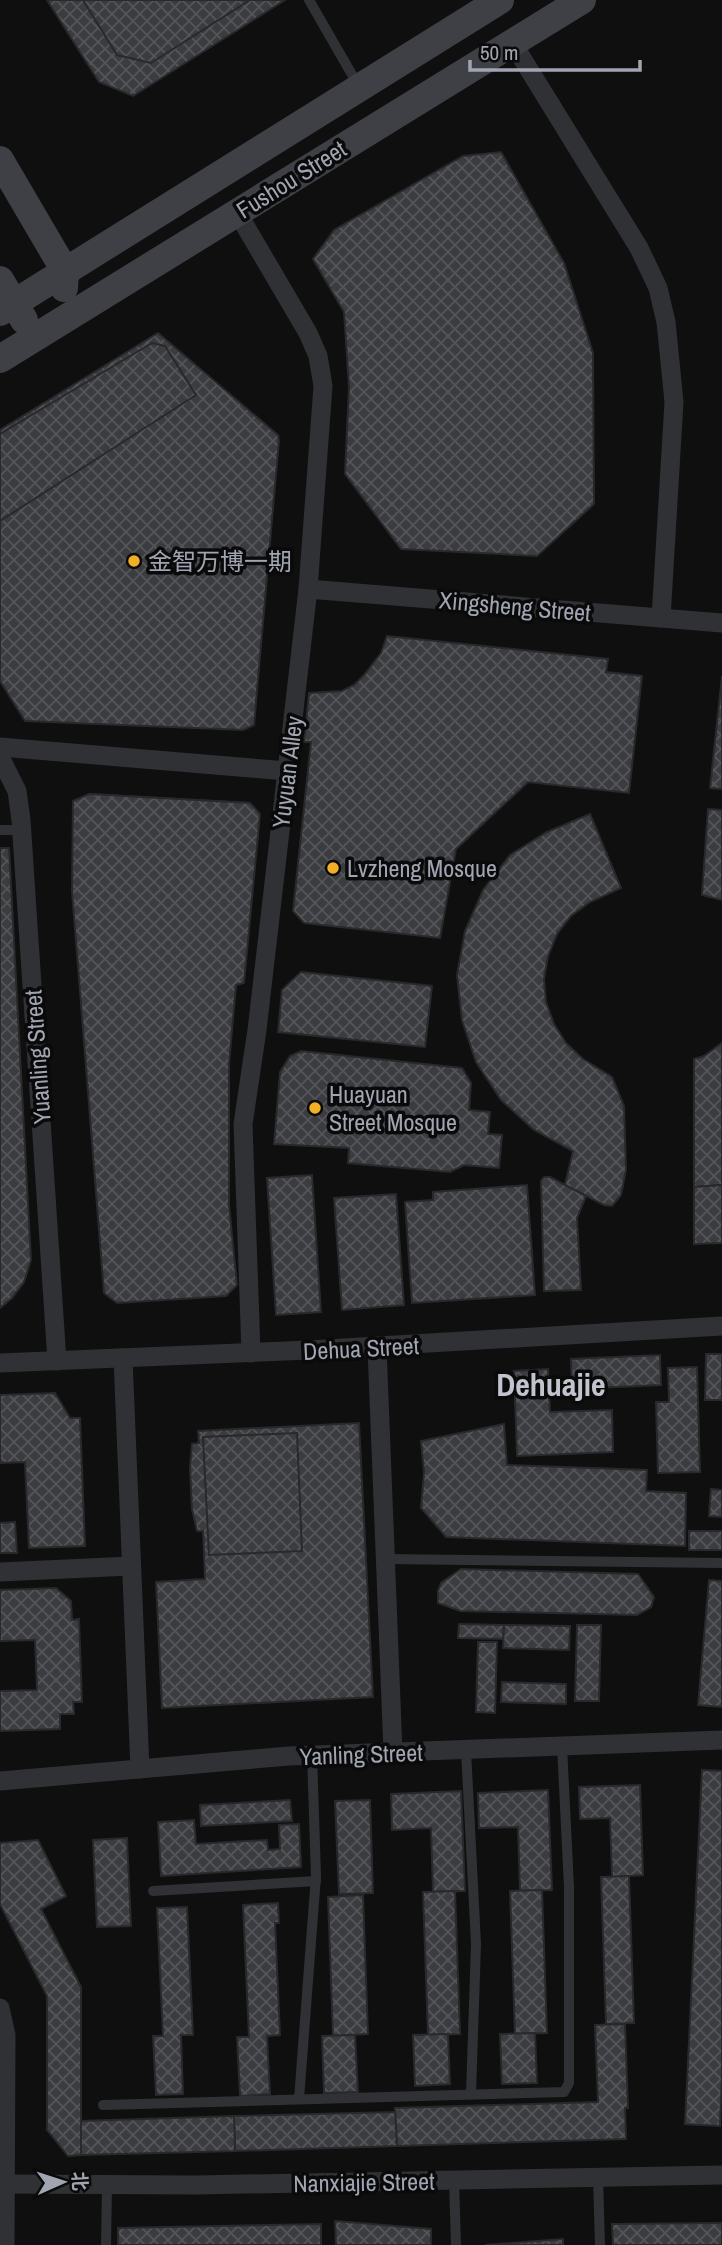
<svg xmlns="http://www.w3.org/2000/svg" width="722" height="2245" font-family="'Archivo Narrow','Noto Sans SC',sans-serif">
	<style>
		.building { fill: url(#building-cross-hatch); stroke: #29292c; stroke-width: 2 }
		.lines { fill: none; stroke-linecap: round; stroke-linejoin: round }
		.lane { stroke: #303135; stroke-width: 10 }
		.street { stroke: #303135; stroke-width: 19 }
		.secondary { stroke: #3e4045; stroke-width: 28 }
		.poi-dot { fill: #f1ae26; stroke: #0a0a0b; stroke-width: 2.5 }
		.labels { text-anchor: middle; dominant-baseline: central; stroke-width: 7; stroke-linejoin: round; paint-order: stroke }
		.street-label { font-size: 24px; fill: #a0a5b1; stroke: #0a0a0b }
		.poi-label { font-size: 24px; fill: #a0a5b1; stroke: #0a0a0b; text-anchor: start }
		.district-label { font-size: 32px; font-weight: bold; fill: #c1c4cd; stroke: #0a0a0b }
	</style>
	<defs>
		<pattern id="building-cross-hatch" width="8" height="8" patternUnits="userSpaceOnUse" patternTransform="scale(1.75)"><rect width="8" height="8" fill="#3b3c40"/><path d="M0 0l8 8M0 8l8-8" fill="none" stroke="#545559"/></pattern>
	</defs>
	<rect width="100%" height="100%" fill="#0f0f10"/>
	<g class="building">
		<polygon points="47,0 285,0 133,96 99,82"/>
		<polygon points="83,0 250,0 151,63 117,55"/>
		<polygon points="501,152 564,263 593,353 594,504 537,556 401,549 345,474 349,387 344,312 313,259 334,230 463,156"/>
		<polygon points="158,333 278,435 279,440 254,725 243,730 25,721 0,681 0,430"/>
		<polygon points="152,343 165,346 196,395 0,521 0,434"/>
		<polygon points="387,636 608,659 606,672 642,676 629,793 528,782 456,849 440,938 304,923 293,911 311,742 304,742 309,693 342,691 354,685 364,675 381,653"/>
		<polygon points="722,676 722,789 710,788"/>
		<polygon points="89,794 250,803 245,895 84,886"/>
		<polygon points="89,794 250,803 260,814 244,983 236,985 229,1064 229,1205 237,1285 226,1296 117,1303 104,1293 72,891 73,801"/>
		<polygon points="708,809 722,810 722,900 702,895"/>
		<polygon points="590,814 621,888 590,902 571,916 557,934 548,956 544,979 546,1002 554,1024 566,1043 583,1059 612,1077 624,1106 626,1170 621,1195 612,1206 604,1205 565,1185 573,1151 534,1130 501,1100 476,1062 462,1020 457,975 465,931 483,890 510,855 547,832"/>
		<polygon points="0,848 9,848 31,1260 24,1282 12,1298 0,1308"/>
		<polygon points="301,972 432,986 425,1047 278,1032 282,990"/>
		<polygon points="722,1043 722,1185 694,1187 694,1059 704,1056"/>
		<polygon points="301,1051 462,1068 471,1083 469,1110 490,1112 488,1134 502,1135 499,1168 464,1165 450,1172 348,1163 349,1148 274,1144 280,1072 290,1056"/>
		<polygon points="312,1175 321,1312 276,1315 267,1178"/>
		<polygon points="544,1177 550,1177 586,1196 577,1218 581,1290 544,1291 541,1181"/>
		<polygon points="527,1185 535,1295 412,1303 405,1202 433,1200 433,1192"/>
		<polygon points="722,1185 722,1243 694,1244 694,1187"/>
		<polygon points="396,1194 404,1305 342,1310 334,1198"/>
		<polygon points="706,1354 722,1354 722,1400 705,1400"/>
		<polygon points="660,1355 661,1385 572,1389 571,1359"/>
		<polygon points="697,1367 700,1472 658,1473 656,1402 669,1402 668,1368"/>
		<polygon points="548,1369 550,1412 612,1410 613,1452 517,1456 514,1371"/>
		<polygon points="55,1393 70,1418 80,1418 85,1546 29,1548 25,1462 0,1463 0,1395"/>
		<polygon points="359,1423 373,1697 162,1708 156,1582 205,1579 203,1531 197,1531 192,1509 190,1468 192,1444 199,1443 198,1431"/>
		<polygon points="504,1424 507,1465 647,1470 646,1491 686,1493 685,1546 446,1537 421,1508 424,1472 421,1441"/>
		<polygon points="297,1433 302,1551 209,1555 203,1437"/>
		<polygon points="711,1489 722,1490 722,1517 709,1516"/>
		<polygon points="15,1522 17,1553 0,1553 0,1523"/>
		<rect x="689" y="1531" width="33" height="19"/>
		<polygon points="461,1569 638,1574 654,1597 651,1607 637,1615 460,1611 438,1603 438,1591 441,1583"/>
		<polygon points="709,1580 722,1581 722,1707 698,1705"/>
		<polygon points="56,1588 71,1601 72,1620 79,1619 82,1702 73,1702 74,1714 60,1714 60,1729 0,1731 0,1691 37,1690 35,1640 0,1641 0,1590"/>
		<polygon points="459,1624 504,1625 503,1639 458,1638"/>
		<polygon points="504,1625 570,1626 569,1650 503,1648"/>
		<polygon points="577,1625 601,1625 599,1701 575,1701"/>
		<polygon points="478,1642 497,1642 495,1713 476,1712"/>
		<polygon points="502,1682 566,1684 566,1704 501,1702"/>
		<polygon points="702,1770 722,1771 722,2076 720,2126 685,2124"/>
		<polygon points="640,1785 643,1875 612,1877 610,1818 580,1819 579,1787"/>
		<polygon points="548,1790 552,1890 520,1891 518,1827 479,1828 478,1793"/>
		<polygon points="461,1791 465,1891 433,1892 431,1828 392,1830 391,1794"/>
		<polygon points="290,1800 292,1821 201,1826 200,1805"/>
		<polygon points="370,1800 373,1893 339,1894 335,1801"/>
		<polygon points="194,1820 196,1844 267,1840 268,1850 280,1849 279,1825 299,1824 301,1867 161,1876 158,1822"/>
		<polygon points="127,1838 131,1926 97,1927 93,1840"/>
		<polygon points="38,1840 66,1896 41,1909 81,1987 81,2155 68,2156 47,2130 47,1996 0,1904 0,1843"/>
		<polygon points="629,1876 634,2023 606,2024 601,1877"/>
		<polygon points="542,1890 547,2033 515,2034 510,1891"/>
		<polygon points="455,1891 460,2034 428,2035 423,1892"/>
		<polygon points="363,1895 368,2034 333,2036 328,1897"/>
		<polygon points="278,1903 279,1923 275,1923 280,2035 267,2036 270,2094 240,2096 237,2037 249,2037 243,1905"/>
		<polygon points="187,1907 193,2035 181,2035 183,2094 156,2095 153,2036 163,2036 157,1908"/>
		<polygon points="625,2024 628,2108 625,2108 626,2139 397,2146 395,2108 598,2102 595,2025"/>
		<polygon points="535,2033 537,2083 502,2084 500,2034"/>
		<polygon points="448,2034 450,2084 415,2086 413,2035"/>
		<polygon points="355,2035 358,2092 324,2093 322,2036"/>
		<polygon points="395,2112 397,2146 235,2151 234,2116"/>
		<polygon points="234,2116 235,2151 81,2155 81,2121"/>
		<polygon points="335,2221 431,2229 431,2245 336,2245"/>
		<polygon points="722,2223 722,2245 613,2245 612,2224"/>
		<polygon points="321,2224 321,2245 118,2245 118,2228"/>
		<polygon points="563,2239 563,2245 485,2245"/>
	</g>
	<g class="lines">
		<g class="lane">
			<polyline points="309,0 358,85"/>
			<polyline points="0,830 22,830"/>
			<polyline points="385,1559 722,1563"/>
			<polyline points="466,1750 476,1944 471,2094"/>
			<polyline points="153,1891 316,1881"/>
			<polyline points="299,2099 316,1876 312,1755"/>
			<polyline points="103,2105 564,2092 569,2083 569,1887 562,1746"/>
			<polyline points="598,2177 600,2245"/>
			<polyline points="454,2180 456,2245"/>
			<polyline points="106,2245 107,2185"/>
		</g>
		<g class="street">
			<polyline points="512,42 639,248 658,288 666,322 674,402 661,618"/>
			<polyline points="237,212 308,333 318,356 323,386 308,589 257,1030 243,1124 251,1353"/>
			<polyline points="308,589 722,623"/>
			<polyline points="0,747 287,771"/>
			<polyline points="0,757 17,791 21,820 57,1361"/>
			<polyline points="377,1347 393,1752"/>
			<polyline points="123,1358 140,1769"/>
			<polyline points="0,1363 310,1350 722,1326"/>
			<polyline points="0,1572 131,1566"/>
			<polyline points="0,1781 289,1756 722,1740"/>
			<polyline points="0,2008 6,2035 5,2245"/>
			<polyline points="5,2184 196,2185 722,2175"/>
		</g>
		<g class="secondary">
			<polyline points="0,160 65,271 64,288"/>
			<polyline points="0,280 24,320"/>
			<polyline points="0,312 500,0"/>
			<polyline points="0,359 582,0"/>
		</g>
	</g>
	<g class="poi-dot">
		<circle cx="134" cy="561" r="7"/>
		<circle cx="333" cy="868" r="7"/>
		<circle cx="315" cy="1108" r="7"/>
	</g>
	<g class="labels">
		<g class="street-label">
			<text transform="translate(291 179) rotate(-32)">Fushou Street</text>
			<text transform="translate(515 606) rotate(5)">Xingsheng Street</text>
			<text transform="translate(287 772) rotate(-83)">Yuyuan Alley</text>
			<text transform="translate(37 1057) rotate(-94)">Yuanling Street</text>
			<text transform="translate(361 1348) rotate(-3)">Dehua Street</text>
			<text transform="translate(361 1754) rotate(-2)">Yanling Street</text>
			<text transform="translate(364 2182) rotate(-1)">Nanxiajie Street</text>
		</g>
		<g class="poi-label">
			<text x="148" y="561">金智万博一期</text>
			<text x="347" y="868">Lvzheng Mosque</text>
			<text x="329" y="1094">Huayuan<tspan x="329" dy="28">Street Mosque</tspan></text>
		</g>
		<g class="district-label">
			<text x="551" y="1384">Dehuajie</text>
		</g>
	</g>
	<g transform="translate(63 2182) rotate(87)" stroke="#0a0a0b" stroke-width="5" paint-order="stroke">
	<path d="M0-5L12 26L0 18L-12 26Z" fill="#a0a5b1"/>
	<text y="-10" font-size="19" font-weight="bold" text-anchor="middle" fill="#a0a5b1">北</text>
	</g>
	<path d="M470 60v10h170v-10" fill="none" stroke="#a0a5b1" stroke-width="3.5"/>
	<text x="480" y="60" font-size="21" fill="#a0a5b1" stroke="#0a0a0b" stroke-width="5" paint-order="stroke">50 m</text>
</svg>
